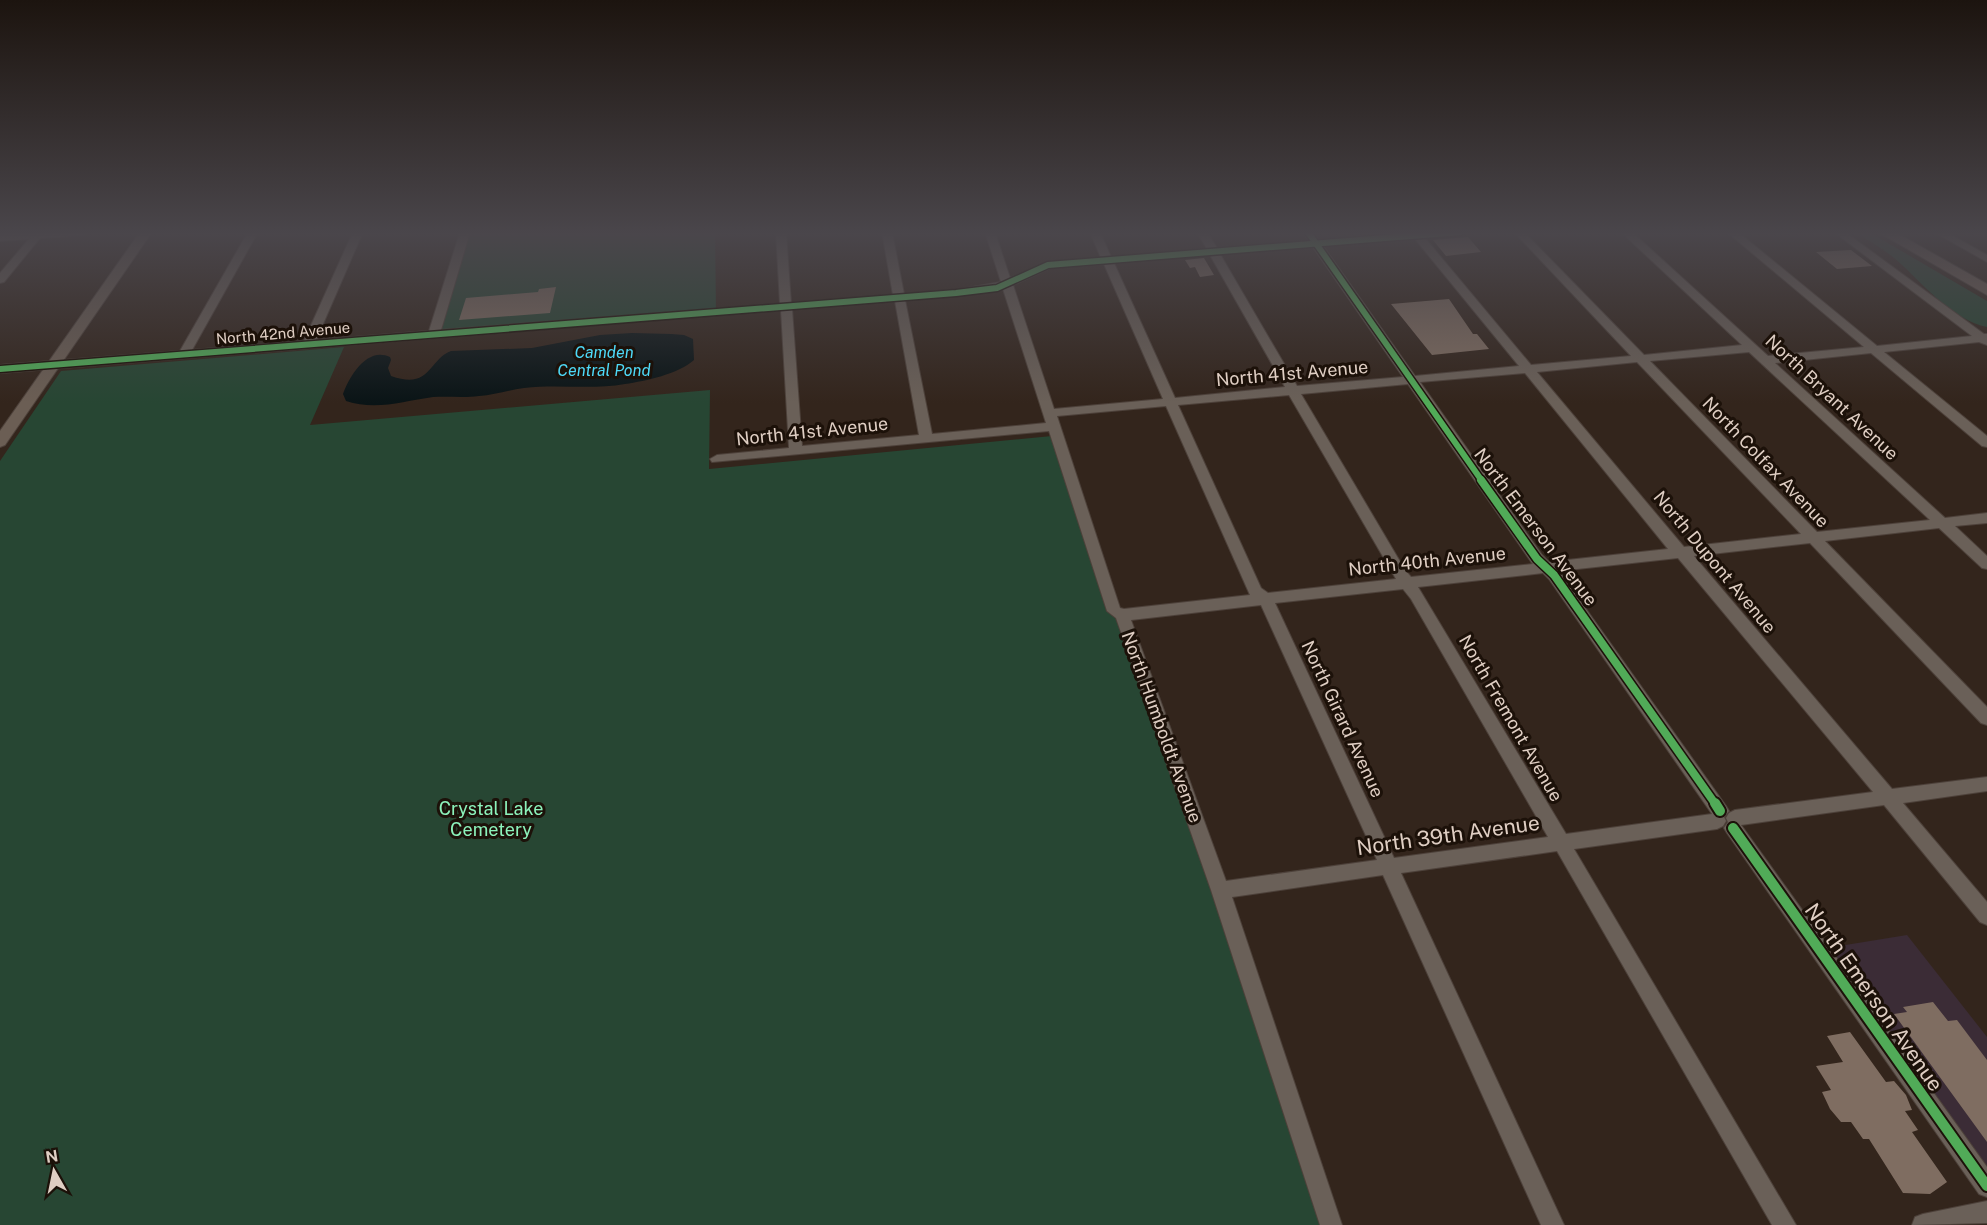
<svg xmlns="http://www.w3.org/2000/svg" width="1987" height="1225" font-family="'Public Sans',sans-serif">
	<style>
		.education { fill: #3b2c36 }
		.green { fill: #274633 }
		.water { fill: #0a1416 }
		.building { fill: #7f6d61 }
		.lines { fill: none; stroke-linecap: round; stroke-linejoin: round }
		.minor-casing { stroke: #4d413a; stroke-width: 2 }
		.major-casing { stroke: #4d413a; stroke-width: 2 }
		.highway-casing { stroke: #4d413a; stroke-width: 2 }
		.minor { fill: #6a6058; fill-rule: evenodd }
		.major { fill: #6b5e54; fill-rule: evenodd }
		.highway { fill: #726258; fill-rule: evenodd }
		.cycleway-far2-casing { stroke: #1c1109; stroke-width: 9 }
		.cycleway-far1-casing { stroke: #1c1109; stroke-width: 11 }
		.cycleway-casing { stroke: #1c1109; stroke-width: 14 }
		.cycleway-far2 { stroke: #51ab58; stroke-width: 6 }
		.cycleway-far1 { stroke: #51ab58; stroke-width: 8 }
		.cycleway { stroke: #51ab58; stroke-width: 10 }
		.labels { text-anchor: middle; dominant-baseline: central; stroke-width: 6; stroke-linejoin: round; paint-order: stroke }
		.far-street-label { font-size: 15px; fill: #dfcec3; stroke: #1c1109 }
		.far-water-label { font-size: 16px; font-style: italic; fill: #4ed9f7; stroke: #1c1109 }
		.street-label { font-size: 18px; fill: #dfcec3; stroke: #1c1109 }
		.park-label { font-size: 18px; fill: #8cf2bb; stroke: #1c1109 }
		.near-street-label { font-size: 21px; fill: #dfcec3; stroke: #1c1109 }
	</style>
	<rect width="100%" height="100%" fill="#33251c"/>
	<polygon class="education" points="1907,935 1987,1037 1987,1175 1827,948"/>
	<g class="green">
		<polygon points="471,232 715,232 716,312 434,334"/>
		<path d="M 1855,232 L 1869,232 L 1987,301 L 1987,327 C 1953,320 1925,286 1901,264 C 1887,251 1871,242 1855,232 Z"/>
		<polygon points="344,347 310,425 710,390 709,469 1052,436 1328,1225 0,1225 0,461 61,371"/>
	</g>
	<path class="water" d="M 632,333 L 671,334 L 684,335 L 693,339 L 694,360 C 678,374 646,381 625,384 C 592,390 558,384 524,388 C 509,390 494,395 479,396 C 464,398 448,396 433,397 C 403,401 376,411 346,401 L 343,394 C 349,377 367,346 390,357 L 391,360 L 388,368 L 391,376 C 431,390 428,360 451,351 L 532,348 L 600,335 Z"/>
	<g class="building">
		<polygon points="1468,237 1481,252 1446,256 1433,240"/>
		<polygon points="1851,250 1872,266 1837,269 1816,252"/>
		<polygon points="1204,258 1214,275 1200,277 1195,267 1190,268 1185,260"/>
		<polygon points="556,287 550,313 459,320 466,298 538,292 539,289"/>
		<polygon points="1449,299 1473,334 1477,334 1489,349 1432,355 1391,304"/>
		<polygon points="1933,1002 1948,1021 1957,1020 1987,1060 1987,1142 1894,1014 1907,1012 1903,1007"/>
		<polygon points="1850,1032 1886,1082 1894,1081 1906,1095 1912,1110 1905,1111 1918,1130 1912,1132 1947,1182 1930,1194 1903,1193 1869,1139 1863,1139 1851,1122 1841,1122 1830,1109 1822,1092 1831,1090 1816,1066 1843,1062 1827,1036"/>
	</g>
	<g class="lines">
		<defs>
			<g id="minor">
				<polygon points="34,232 89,232 84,235 40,238 4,282 0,283 0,273 29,239 0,241 0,235"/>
				<path d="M 248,232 L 258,232 L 192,350 L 304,341 L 353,232 L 363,232 L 316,340 L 429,331 L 460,232 L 470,232 L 441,330 L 780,304 L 776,232 L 786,232 L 791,303 L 893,295 L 882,232 L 892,232 L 904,294 L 956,290 L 1001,282 L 985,232 L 995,232 L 1010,278 L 1048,262 L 1101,258 L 1090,232 L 1100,232 L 1111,257 L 1207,249 L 1197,232 L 1207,232 L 1217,248 L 1309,241 L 1303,232 L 1313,232 L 1319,240 L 1410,232 L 1465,232 L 1460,235 L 1425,238 L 1531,365 L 1631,356 L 1514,232 L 1524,232 L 1644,355 L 1742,345 L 1621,232 L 1632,232 L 1768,356 L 1864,347 L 1727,232 L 1738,232 L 1877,346 L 1972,336 L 1834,232 L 1845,232 L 1984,334 L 1987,334 L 1987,345 L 1979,342 L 1884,352 L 1987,436 L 1987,447 L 1982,446 L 1871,353 L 1775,363 L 1945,518 L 1987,513 L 1987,523 L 1955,526 L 1987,556 L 1987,569 L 1982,568 L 1939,528 L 1825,541 L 1987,707 L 1987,725 L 1981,723 L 1810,543 L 1694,556 L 1892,789 L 1987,777 L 1987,791 L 1903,803 L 1987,902 L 1987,925 L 1980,922 L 1884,805 L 1741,825 L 1987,1167 L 1987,1197 L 1979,1194 L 1727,833 L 1724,828 L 1728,822 L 1726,818 L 1729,813 L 1735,810 L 1873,792 L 1678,558 L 1559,571 L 1726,806 L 1729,811 L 1724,817 L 1726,821 L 1723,826 L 1717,829 L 1574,849 L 1796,1225 L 1772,1225 L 1557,851 L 1401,873 L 1564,1225 L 1541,1225 L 1383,875 L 1232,897 L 1342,1225 L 1320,1225 L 1211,890 L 1116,618 L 1107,611 L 1049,431 L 712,462 L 710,459 L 717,455 L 789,448 L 781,310 L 0,373 L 0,365 L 180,351 ZM 1415,239 L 1519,366 L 1415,376 L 1323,246 ZM 1313,247 L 1403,377 L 1297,386 L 1220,254 ZM 1210,255 L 1285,387 L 1175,398 L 1114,263 ZM 1104,264 L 1163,399 L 1054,409 L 1013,285 L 1050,268 ZM 1003,289 L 1046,423 L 932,434 L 905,300 ZM 895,301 L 919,435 L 802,446 L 792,309 ZM 1749,352 L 1930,520 L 1817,532 L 1650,361 ZM 1637,362 L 1801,534 L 1684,547 L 1537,372 ZM 1525,373 L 1668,549 L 1549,562 L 1542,555 L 1420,382 ZM 1408,384 L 1532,563 L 1533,564 L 1411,577 L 1405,570 L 1301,394 ZM 1289,395 L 1396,579 L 1268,593 L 1261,588 L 1178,405 ZM 1166,406 L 1250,595 L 1124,609 L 1120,608 L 1057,416 ZM 1543,573 L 1549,579 L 1712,814 L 1566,834 L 1418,587 ZM 1403,589 L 1411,599 L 1548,837 L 1394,858 L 1275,603 ZM 1261,605 L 1377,860 L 1226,881 L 1131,620 Z"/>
				<polygon points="1934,232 1946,232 1987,255 1987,262"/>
				<polygon points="1987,1201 1987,1223 1912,1225 1915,1217 1923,1214"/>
			</g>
			<polygon id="major" points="140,232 152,232 5,445 0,447 0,431"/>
			<polygon id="highway" points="1878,232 1895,232 1987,284 1987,295"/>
		</defs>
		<use href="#minor" class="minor-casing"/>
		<use href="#major" class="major-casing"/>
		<use href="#highway" class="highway-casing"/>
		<use href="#minor" class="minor"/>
		<use href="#major" class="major"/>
		<use href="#highway" class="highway"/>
		<defs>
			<g id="cycleway-far2">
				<polyline points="1308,232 1482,481"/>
				<polyline points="0,369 956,293 997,288 1048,265 1460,232"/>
			</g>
			<polyline id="cycleway-far1" points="1481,480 1537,559 1554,575 1716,805"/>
			<g id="cycleway">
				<polyline points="1715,803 1720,811"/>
				<polyline points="1733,828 1987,1186"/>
			</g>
		</defs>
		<use href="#cycleway-far2" class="cycleway-far2-casing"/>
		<use href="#cycleway-far1" class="cycleway-far1-casing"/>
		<use href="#cycleway" class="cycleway-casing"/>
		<use href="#cycleway-far2" class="cycleway-far2"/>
		<use href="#cycleway-far1" class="cycleway-far1"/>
		<use href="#cycleway" class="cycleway"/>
	</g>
	<linearGradient id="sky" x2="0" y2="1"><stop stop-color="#1c140f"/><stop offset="0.58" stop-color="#4a464b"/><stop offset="1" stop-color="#4a464b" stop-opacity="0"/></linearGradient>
	<rect width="1987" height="403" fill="url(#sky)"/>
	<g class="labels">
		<g class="far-street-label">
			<text transform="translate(283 333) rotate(-5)">North 42nd Avenue</text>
		</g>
		<g class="far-water-label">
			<text x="604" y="352">Camden<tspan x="604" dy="18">Central Pond</tspan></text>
		</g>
		<g class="street-label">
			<text transform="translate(1292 373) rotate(-5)">North 41st Avenue</text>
			<text transform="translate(1832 397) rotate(43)">North Bryant Avenue</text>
			<text transform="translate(812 431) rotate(-6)">North 41st Avenue</text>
			<text transform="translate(1766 462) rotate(46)">North Colfax Avenue</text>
			<text transform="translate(1536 527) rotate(53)">North Emerson Avenue</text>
			<text transform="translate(1427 561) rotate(-6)">North 40th Avenue</text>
			<text transform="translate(1715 562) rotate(50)">North Dupont Avenue</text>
			<text transform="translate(1511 718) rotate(60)">North Fremont Avenue</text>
			<text transform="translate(1343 719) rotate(65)">North Girard Avenue</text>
			<text transform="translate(1162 727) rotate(70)">North Humboldt Avenue</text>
		</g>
		<g class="park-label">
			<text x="491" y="808">Crystal Lake<tspan x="491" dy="21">Cemetery</tspan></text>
		</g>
		<g class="near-street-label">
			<text transform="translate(1448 835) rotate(-8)">North 39th Avenue</text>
			<text transform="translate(1874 997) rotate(55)">North Emerson Avenue</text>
		</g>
	</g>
	<g transform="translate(54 1171) rotate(351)" stroke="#1c1109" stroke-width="4.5" paint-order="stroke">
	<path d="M0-4.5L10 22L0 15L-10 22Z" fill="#dfcec3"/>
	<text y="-9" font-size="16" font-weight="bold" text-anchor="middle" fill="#dfcec3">N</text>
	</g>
</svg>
